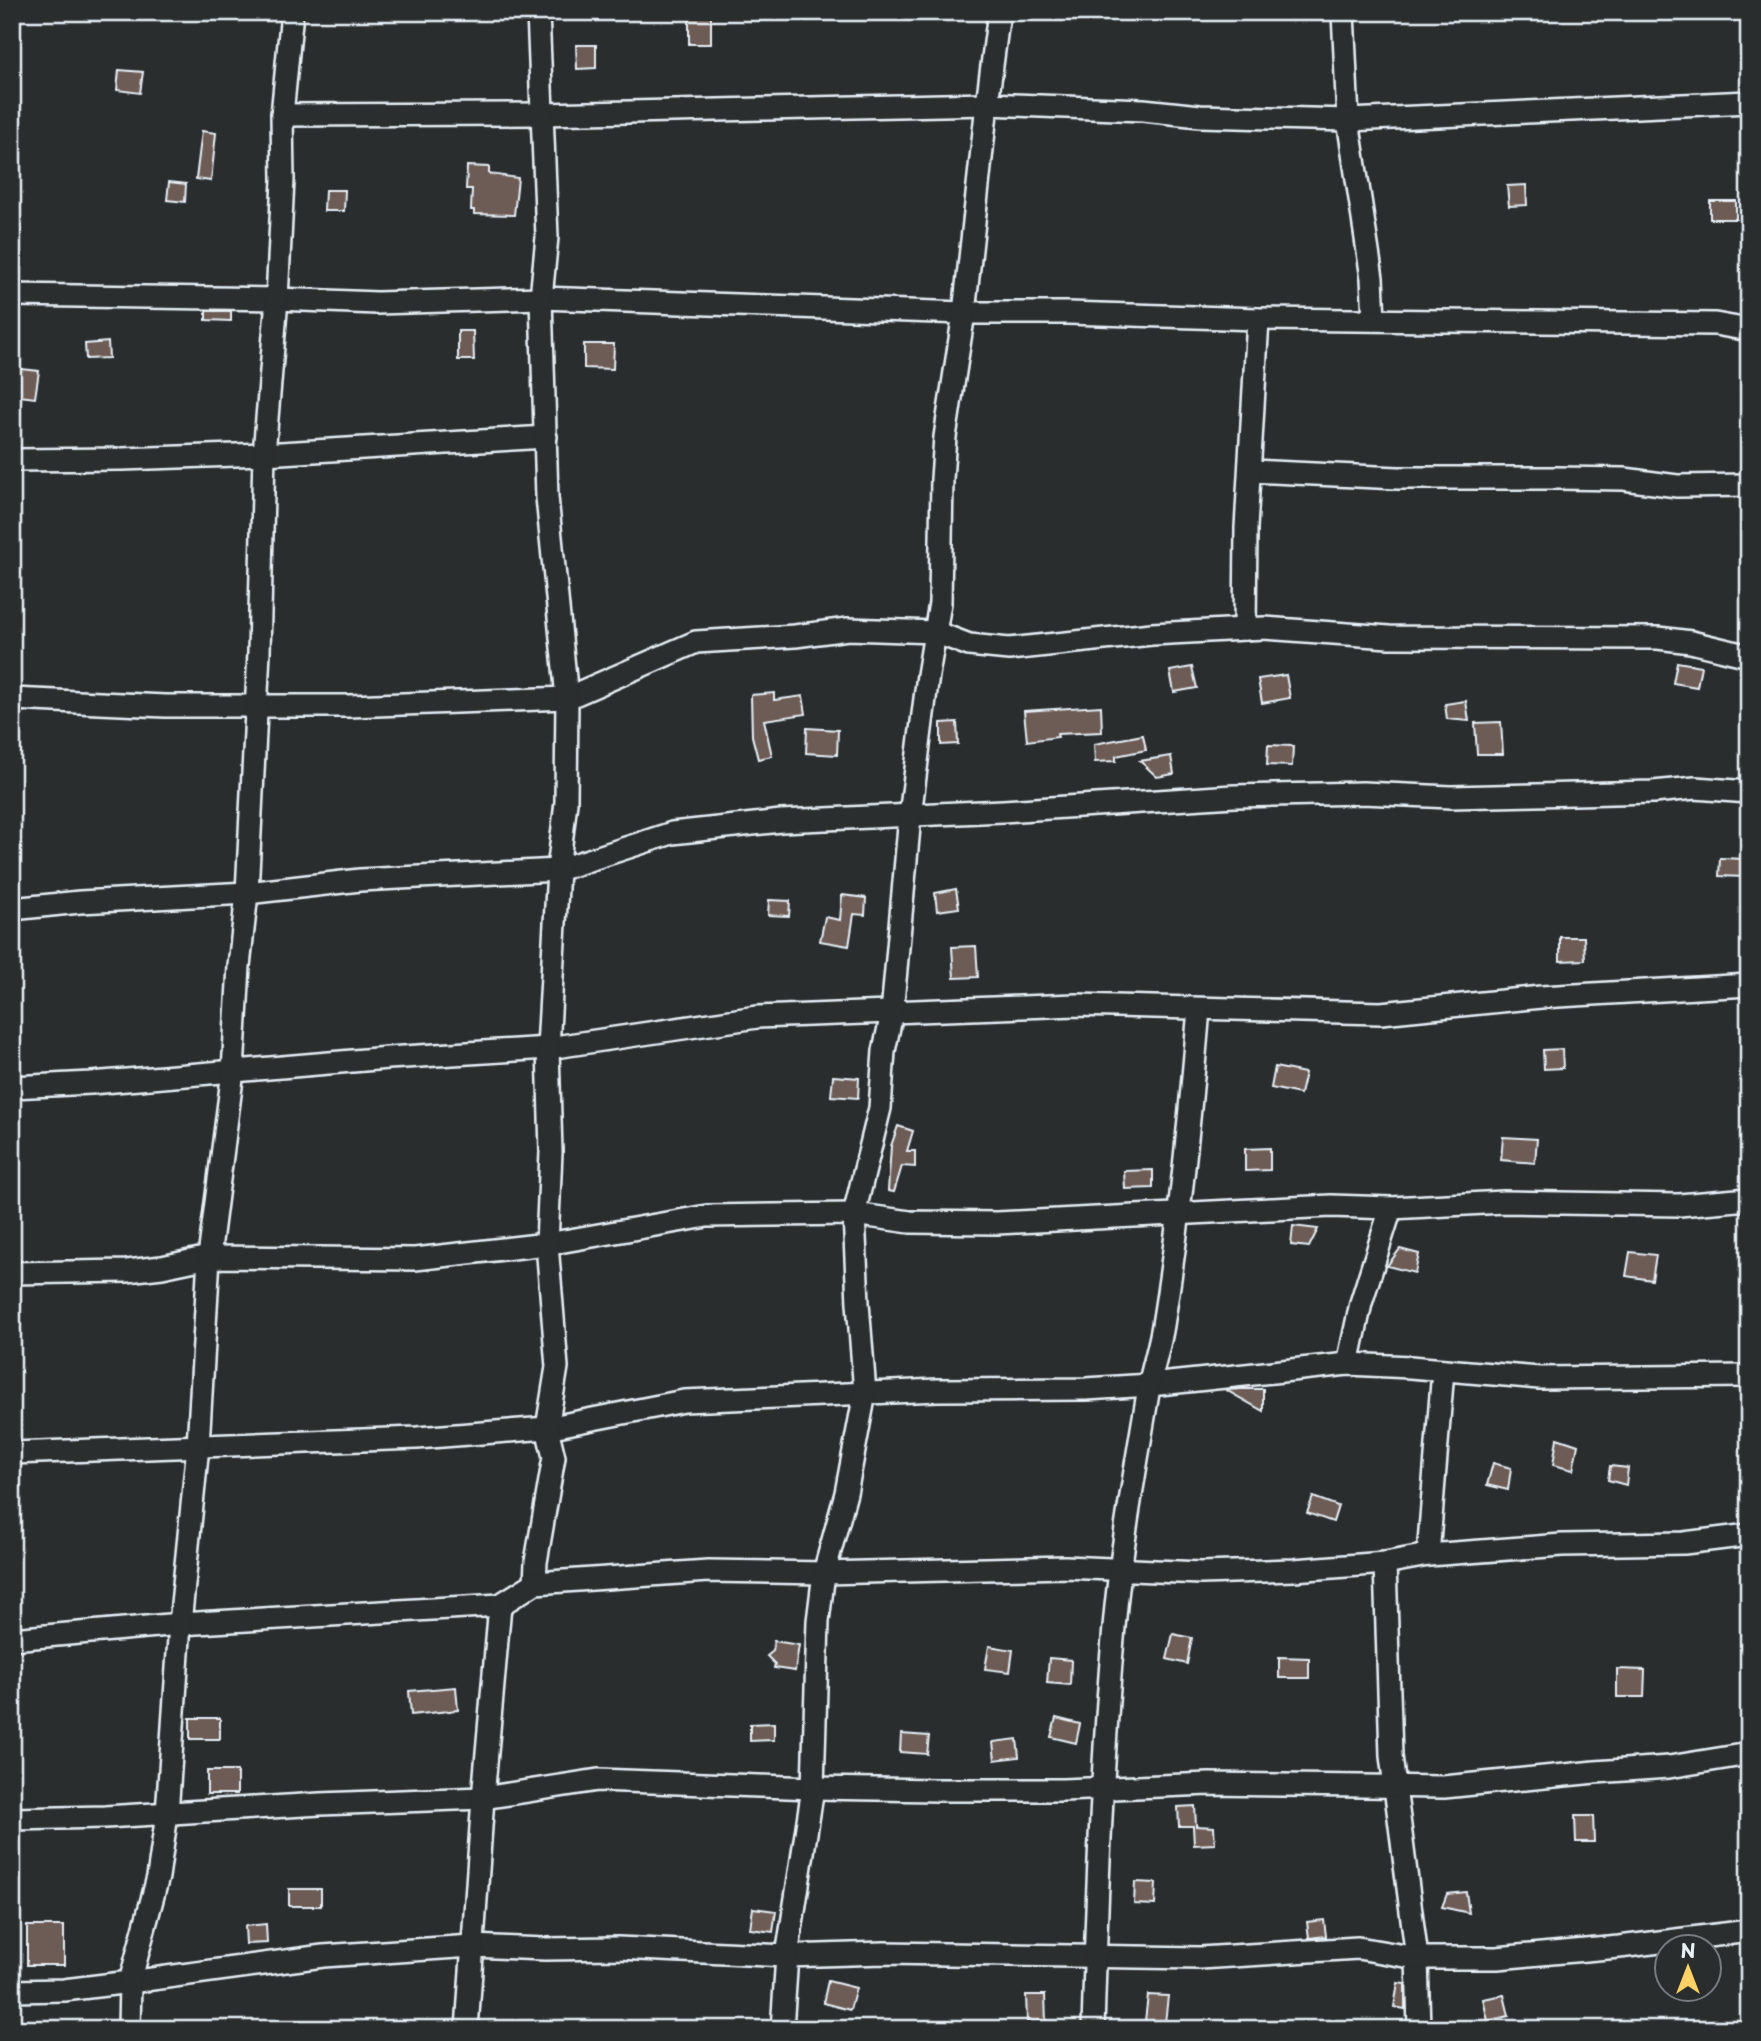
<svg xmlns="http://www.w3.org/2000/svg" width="1761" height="2041" font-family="'Playpen Sans',sans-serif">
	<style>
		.building { fill: #6d5c55; stroke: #e8f1f8; stroke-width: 2 }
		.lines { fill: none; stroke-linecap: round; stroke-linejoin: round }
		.street-casing { stroke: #e8f1f8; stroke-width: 26 }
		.street { stroke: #2a2d2e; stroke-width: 21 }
	</style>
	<rect width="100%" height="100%" fill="#2a2d2e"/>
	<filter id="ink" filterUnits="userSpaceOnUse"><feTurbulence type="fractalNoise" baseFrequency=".0143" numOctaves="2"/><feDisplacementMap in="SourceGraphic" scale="14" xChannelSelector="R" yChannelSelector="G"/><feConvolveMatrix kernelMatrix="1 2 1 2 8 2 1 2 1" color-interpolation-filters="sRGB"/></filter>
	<g filter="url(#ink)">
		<g class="building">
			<rect x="689" y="12" width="22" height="32"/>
			<polygon points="576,45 596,45 596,68 577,69"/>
			<polygon points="119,70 143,72 140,93 117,90"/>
			<polygon points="202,131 216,133 211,181 196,179"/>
			<polygon points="467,166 489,167 489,174 518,178 514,215 474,214 474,210 471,210 472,189 466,189"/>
			<polygon points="169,182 186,184 185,202 167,200"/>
			<polygon points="1526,185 1527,205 1509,206 1507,186"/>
			<polygon points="325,190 345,190 344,211 324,211"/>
			<rect x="1710" y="201" width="26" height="18"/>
			<polygon points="206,311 231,311 231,321 206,320"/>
			<polygon points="458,331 473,331 474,360 458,360"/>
			<polygon points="108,342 109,358 86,359 85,344"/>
			<polygon points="584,344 614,344 613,369 584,368"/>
			<polygon points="12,368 39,371 35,398 12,395"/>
			<polygon points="1677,662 1701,666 1697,687 1673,683"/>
			<polygon points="1192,667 1197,688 1174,692 1170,671"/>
			<polygon points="1286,675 1290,698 1262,703 1258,679"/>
			<polygon points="774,693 774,700 803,696 806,714 764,720 772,756 758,759 752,736 751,695"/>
			<polygon points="1466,701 1469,721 1447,719 1445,704"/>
			<polygon points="1101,706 1102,732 1057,734 1058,737 1027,741 1024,711"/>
			<polygon points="957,722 958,744 941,745 941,723"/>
			<polygon points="1501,722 1503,754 1477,754 1475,723"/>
			<polygon points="807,728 838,730 837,755 806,753"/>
			<polygon points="1143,735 1146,750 1116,756 1116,761 1095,762 1094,744"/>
			<polygon points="1268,745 1293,746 1292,766 1267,765"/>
			<polygon points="1171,756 1174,774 1157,777 1140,761"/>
			<polygon points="1720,858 1746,859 1745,877 1719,876"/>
			<polygon points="956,889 959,908 937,911 935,893"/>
			<polygon points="842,895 866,898 865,915 854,914 849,946 820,941 825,917 840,920"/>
			<polygon points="769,900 790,901 789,916 768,915"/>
			<polygon points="1560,937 1584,937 1585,960 1560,961"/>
			<polygon points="976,946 978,977 954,978 952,947"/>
			<polygon points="1562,1049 1563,1068 1544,1069 1543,1050"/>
			<polygon points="1275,1067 1305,1073 1300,1094 1271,1088"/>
			<polygon points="833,1076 859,1078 858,1098 831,1096"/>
			<polygon points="898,1126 913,1131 907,1151 915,1151 915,1167 902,1166 894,1192 888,1191 891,1146"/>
			<polygon points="1503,1137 1537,1139 1535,1163 1501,1160"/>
			<polygon points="1270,1148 1270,1170 1245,1171 1245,1149"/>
			<polygon points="1153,1170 1153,1188 1125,1189 1124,1171"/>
			<polygon points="1293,1226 1318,1229 1309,1247 1291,1245"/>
			<polygon points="1400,1249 1419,1254 1415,1273 1387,1266"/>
			<polygon points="1630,1252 1656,1255 1652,1280 1626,1276"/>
			<polygon points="1241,1389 1263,1389 1263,1411 1226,1390"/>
			<polygon points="1557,1438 1578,1445 1573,1470 1553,1465"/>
			<polygon points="1493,1463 1511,1468 1508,1490 1487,1485"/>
			<polygon points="1610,1466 1628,1468 1626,1485 1608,1480"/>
			<polygon points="1313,1497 1338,1506 1333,1522 1307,1513"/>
			<polygon points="1173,1634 1192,1638 1187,1664 1167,1659"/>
			<polygon points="774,1641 799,1645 795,1671 774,1668 775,1664 767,1656 773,1651"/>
			<polygon points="989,1646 1013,1650 1010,1672 985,1669"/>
			<polygon points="1279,1657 1309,1658 1309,1678 1279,1678"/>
			<polygon points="1049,1658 1071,1660 1070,1685 1047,1683"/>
			<polygon points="1617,1669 1645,1670 1644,1697 1617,1697"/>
			<polygon points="456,1687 458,1710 411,1715 409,1691"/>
			<rect x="190" y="1718" width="30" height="21"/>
			<polygon points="1056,1718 1080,1724 1076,1743 1051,1737"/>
			<polygon points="774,1723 774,1740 750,1741 750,1724"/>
			<polygon points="901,1734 929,1736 927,1754 900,1752"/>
			<polygon points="1017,1739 1019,1757 995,1760 993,1742"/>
			<rect x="207" y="1771" width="30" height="23"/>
			<polygon points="1195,1806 1196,1826 1214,1827 1215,1844 1194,1845 1193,1826 1179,1826 1178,1807"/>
			<polygon points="1575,1816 1593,1816 1594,1842 1576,1842"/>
			<polygon points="1135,1882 1156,1883 1155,1905 1134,1904"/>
			<rect x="289" y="1889" width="32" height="17"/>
			<polygon points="1466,1892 1469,1913 1442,1907 1447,1894"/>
			<polygon points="753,1908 776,1911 773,1932 750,1929"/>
			<polygon points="1324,1920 1326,1936 1309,1938 1307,1922"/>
			<polygon points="266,1924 267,1943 246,1944 245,1926"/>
			<rect x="27" y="1926" width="37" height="39"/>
			<polygon points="828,1981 856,1988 850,2010 823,2003"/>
			<polygon points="1398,1983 1405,1984 1405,2009 1394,2007"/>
			<polygon points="1026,1995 1045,1995 1046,2021 1027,2022"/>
			<polygon points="1148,1995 1168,1996 1165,2023 1145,2021"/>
			<polygon points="1504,1995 1509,2016 1488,2021 1483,1999"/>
		</g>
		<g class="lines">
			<defs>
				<g id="street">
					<polyline points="1343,12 1348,120 1372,278 1374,320"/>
					<polyline points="282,115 542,114 987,104 1143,110 1200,116 1348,120 1749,102"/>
					<polyline points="12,295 277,299 377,303 541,298 964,313 1068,313 1258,319 1715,324 1749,330"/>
					<polyline points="12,460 122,459 264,454 546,437"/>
					<polyline points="1251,471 1398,478 1557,478 1624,479 1677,486 1749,485"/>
					<polyline points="1245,629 1246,528 1258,319"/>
					<polyline points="12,699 165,706 349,706 567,698 696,642 795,636 848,629 935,632 969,645 1009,649 1152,634 1264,628 1389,637 1658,638 1691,642 1749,656"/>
					<polyline points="12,909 80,902 247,893 360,880 558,870 672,833 781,821 1003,811 1234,796 1363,793 1451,797 1653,792 1695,788 1749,792"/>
					<polyline points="12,1087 91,1083 388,1058 548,1048 757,1017 1076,1005 1381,1013 1541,997 1749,985"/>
					<polyline points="12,1273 127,1271 162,1267 209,1257 415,1259 547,1244 707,1216 854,1214 910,1222 997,1223 1331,1206 1391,1208 1504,1202 1679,1205 1749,1199"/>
					<polyline points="1348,1364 1361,1303 1391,1208"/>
					<polyline points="12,1453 417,1438 547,1428 684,1401 938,1390 1086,1389 1150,1385 1348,1364 1410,1367 1539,1378 1749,1376"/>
					<polyline points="1428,1555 1443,1370"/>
					<polyline points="1385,1563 1391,1756 1417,1958 1419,2029"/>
					<polyline points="535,1583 536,1562 554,1457 547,1428 557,1367 547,1244 551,1152 548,1048 558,870 566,802 567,698 547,497 541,298 547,237 538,12"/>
					<polyline points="12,1639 180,1624 500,1605 535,1583 708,1571 824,1573 1065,1567 1201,1573 1294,1570 1385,1563 1428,1555 1562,1545 1684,1543 1749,1535"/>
					<polyline points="12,1819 105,1817 320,1804 483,1798 598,1780 813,1788 937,1790 1063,1790 1209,1784 1444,1787 1595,1772 1669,1767 1749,1754"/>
					<polyline points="12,1991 64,1990 130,1982 323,1956 472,1946 545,1949 618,1948 787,1956 884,1953 1200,1958 1358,1948 1417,1958 1497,1958 1619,1947 1749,1931"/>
					<polyline points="129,2029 130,1982 158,1877 167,1814 180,1624 198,1446 209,1257 233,1071 239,966 247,893 259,652 264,454 277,299 283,180 282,115 292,12"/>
					<polyline points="467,2029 483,1798 500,1605"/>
					<polyline points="782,2029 787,1956 813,1788 818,1621 824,1573 846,1493 865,1393 858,1303 854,1214 880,1108 884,1051 892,1013 910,816 928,675 940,603 942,479 945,437 964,313 987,104 999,12"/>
					<path d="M 1093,2029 C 1097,1895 1102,1761 1114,1627 C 1121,1547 1136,1466 1149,1387 C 1153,1366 1160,1345 1163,1325 C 1180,1220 1190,1115 1199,1009"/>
				</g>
			</defs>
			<use href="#street" class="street-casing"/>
			<use href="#street" class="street"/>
		</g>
	</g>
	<rect width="1761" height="2041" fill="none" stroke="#2a2d2e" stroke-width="42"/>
	<rect x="21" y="21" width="1719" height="1999" fill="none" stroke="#e8f1f8" stroke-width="2.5" filter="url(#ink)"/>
	<g transform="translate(1688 1968)"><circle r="33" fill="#2a2d2e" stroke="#767b7f" stroke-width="2"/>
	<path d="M0-5L12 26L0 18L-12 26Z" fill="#ffd166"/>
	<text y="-10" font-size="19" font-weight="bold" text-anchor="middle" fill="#e8f1f8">N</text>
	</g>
</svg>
